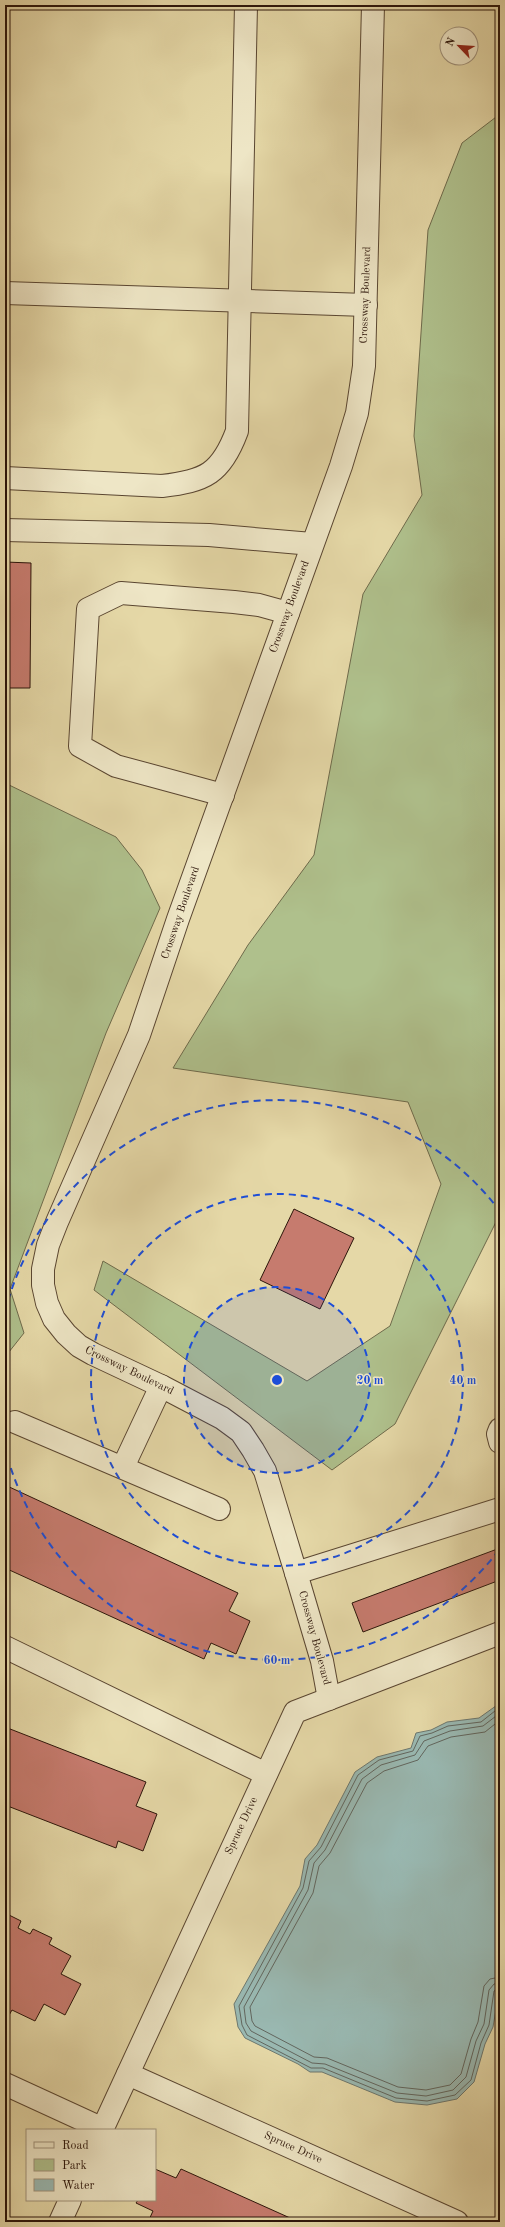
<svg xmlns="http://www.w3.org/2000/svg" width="505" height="2227" font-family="'Old Standard TT',serif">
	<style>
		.green { fill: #afc08c; stroke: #6e6a4b }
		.water { fill: #99b8b1; stroke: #6d776e }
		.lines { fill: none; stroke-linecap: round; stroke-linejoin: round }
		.shore { stroke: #62665e; stroke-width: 1 }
		.building { fill: #c67b6e; stroke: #2c150a }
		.minor-casing { stroke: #5a4631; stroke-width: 24 }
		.minor { stroke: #eee6c6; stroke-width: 22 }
		.ring { fill: none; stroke: #1d4ed8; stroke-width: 2; stroke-dasharray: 7 5 }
		.labels { text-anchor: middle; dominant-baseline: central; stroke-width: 3; stroke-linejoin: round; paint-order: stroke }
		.street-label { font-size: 11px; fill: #2c150a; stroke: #eee6c6 }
		.centre { fill: #1d4ed8; stroke: #eee6c6; stroke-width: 2 }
		.ring-label { font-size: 12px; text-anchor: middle; font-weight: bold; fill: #1d4ed8; stroke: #eee6c6; stroke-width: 3; stroke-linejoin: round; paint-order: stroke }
	</style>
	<rect width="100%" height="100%" fill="#e5d8a7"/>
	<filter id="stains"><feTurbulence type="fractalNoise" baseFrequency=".005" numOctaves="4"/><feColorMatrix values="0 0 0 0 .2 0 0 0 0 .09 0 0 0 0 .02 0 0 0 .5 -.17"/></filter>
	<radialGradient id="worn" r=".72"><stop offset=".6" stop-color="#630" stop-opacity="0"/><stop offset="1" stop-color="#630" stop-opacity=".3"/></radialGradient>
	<g class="green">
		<polygon points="500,114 500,1214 395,1424 332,1470 94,1290 103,1261 307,1381 390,1326 441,1184 408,1102 173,1068 248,945 314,855 363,594 422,495 414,436 428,230 462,143"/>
		<polygon points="5,783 116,837 142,870 160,908 106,1033 10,1289 24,1333 5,1357"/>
	</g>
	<polygon class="water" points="500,1703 500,1986 493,2027 485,2044 474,2082 457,2099 427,2105 395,2102 322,2072 310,2072 298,2064 245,2038 238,2027 234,2004 300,1886 305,1859 317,1845 355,1772 377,1757 411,1748 416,1733 431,1730 447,1722 479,1718"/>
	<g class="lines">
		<g class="shore">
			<polyline points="500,1707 481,1722 448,1726 432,1733 420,1736 413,1751 379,1760 358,1775 321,1847 309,1861 303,1888 239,2006 242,2025 247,2035 311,2068 323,2068 396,2098 427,2101 455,2095 471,2080 481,2043 489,2025 494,1991 500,1988"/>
			<polyline points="500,1713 483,1726 450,1731 424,1741 415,1755 381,1765 362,1779 325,1850 314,1863 308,1890 244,2007 246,2023 251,2031 312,2063 325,2064 397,2093 426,2096 453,2090 466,2077 476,2041 484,2024 489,1990 494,1984 500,1983"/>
			<polyline points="500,1720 485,1732 451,1737 428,1746 418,1760 384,1771 367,1783 330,1853 319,1866 313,1893 250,2007 252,2021 255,2026 314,2057 327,2058 398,2087 426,2090 450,2085 461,2074 471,2039 478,2022 484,1986 490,1979 500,1977"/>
		</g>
	</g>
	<g class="building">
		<polygon points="5,562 31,563 30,688 5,688"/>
		<polygon points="294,1209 354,1238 320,1309 260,1280"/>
		<polygon points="5,1485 238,1593 229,1611 250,1621 236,1654 211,1643 204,1659 5,1568"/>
		<polygon points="500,1548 500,1580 363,1632 352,1603"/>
		<polygon points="5,1727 146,1782 136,1806 157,1814 143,1851 118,1841 116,1848 5,1805"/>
		<polygon points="5,1913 21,1921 18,1928 30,1934 33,1929 52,1938 49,1944 71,1956 61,1974 81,1984 65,2015 44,2004 35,2021 12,2010 8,2017 5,2016"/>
		<polygon points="155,2169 176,2178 181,2169 299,2222 148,2222 153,2211 136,2203 138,2200 155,2200"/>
	</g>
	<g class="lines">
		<defs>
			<g id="minor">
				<polyline points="5,293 366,305"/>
				<path d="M 5,478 L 162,486 C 205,481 221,474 237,431 L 246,5"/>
				<polyline points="5,530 209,535 312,544"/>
				<polyline points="223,795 116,766 80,746 88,609 121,593 234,602 259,605 288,613"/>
				<polyline points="15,1422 219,1509"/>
				<polyline points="500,1429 498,1434 500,1442"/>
				<polyline points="123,1467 161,1386"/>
				<polyline points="296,1573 500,1509"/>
				<polyline points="5,1647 266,1774"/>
				<polyline points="329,1699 322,1661 296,1573 265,1471 253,1450 241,1432 222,1418 161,1386 93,1354 79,1346 66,1334 54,1319 47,1303 43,1285 43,1269 48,1245 57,1222 139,1035 178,919 341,466 357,413 364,366 373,5"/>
				<polyline points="128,2074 457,2222"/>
				<polyline points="5,2084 103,2129"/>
				<polyline points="102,2130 295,1712 500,1633"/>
				<polyline points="60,2222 70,2200"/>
			</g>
		</defs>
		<use href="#minor" class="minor-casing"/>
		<use href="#minor" class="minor"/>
	</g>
	<circle cx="277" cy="1380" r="93" fill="#1d4ed8" fill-opacity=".12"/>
	<g class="ring">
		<circle cx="277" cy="1380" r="93"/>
		<circle cx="277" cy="1380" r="186"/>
		<path d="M499 1550A280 280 0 0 1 5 1448M5 1312A280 280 0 0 1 499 1210"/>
	</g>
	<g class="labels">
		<g class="street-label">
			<text transform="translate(366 295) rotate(-88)">Crossway Boulevard</text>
			<text transform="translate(290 607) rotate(-70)">Crossway Boulevard</text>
			<text transform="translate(181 913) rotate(-71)">Crossway Boulevard</text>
			<text transform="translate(129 1371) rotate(26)">Crossway Boulevard</text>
			<text transform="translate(314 1638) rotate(75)">Crossway Boulevard</text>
			<text transform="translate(242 1826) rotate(-65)">Spruce Drive</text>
			<text transform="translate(293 2148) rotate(24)">Spruce Drive</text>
		</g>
	</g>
	<circle cx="277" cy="1380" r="6" class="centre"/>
	<g class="ring-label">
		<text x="370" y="1384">20 m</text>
		<text x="463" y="1384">40 m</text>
		<text x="277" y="1664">60 m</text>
	</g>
	<rect width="505" height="2227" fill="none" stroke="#e5d8a7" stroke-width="20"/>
	<rect x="6" y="6" width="493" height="2215" fill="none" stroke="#2c150a" stroke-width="2"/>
	<rect x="10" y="10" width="485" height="2207" fill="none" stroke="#2c150a"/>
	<rect x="26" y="2129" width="130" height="72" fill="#eee6c6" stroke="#a0927b"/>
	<rect x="34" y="2142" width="20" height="6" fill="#eee6c6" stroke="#a0927b"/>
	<text x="62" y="2149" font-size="12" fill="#2c150a">Road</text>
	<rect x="34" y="2159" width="20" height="12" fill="#afc08c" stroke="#a0927b"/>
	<text x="62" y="2169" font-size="12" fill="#2c150a">Park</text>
	<rect x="34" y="2179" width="20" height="12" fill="#99b8b1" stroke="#a0927b"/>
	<text x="62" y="2189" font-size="12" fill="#2c150a">Water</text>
	<g transform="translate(459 46) rotate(295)"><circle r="19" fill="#eee6c6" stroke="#a0927b"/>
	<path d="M0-3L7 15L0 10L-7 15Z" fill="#8f2418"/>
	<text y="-6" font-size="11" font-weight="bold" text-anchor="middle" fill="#2c150a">N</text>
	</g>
	<rect width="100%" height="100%" filter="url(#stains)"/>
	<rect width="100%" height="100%" fill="url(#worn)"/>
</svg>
